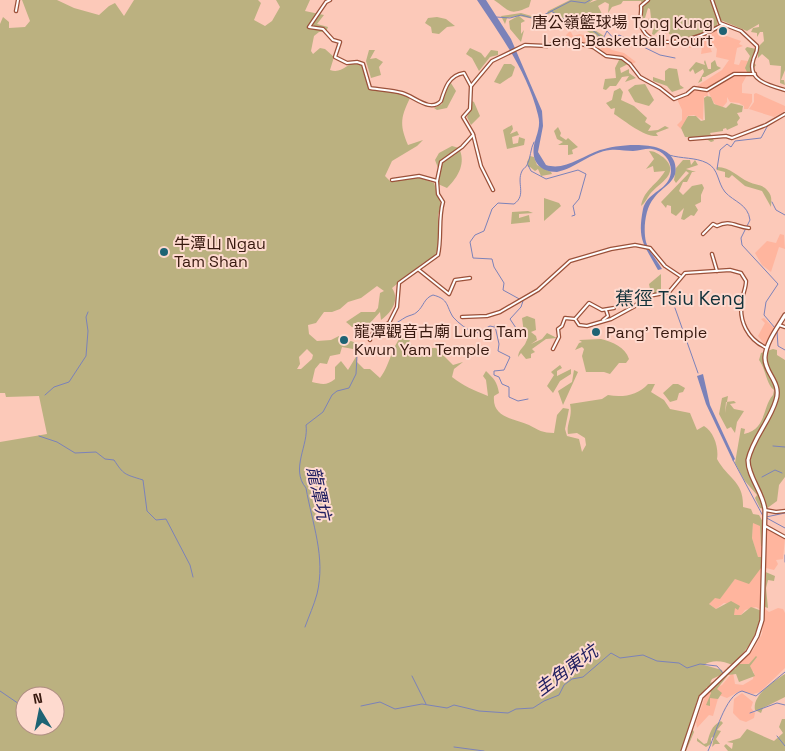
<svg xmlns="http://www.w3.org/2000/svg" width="785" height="751" font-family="'Space Grotesk','Noto Sans TC',sans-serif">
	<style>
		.built { fill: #ffb59e }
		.green { fill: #bbb180; fill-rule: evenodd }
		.water { fill: #7b82b9 }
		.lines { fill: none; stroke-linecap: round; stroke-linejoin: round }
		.stream { stroke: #7b82b9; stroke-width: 1 }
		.minor-casing { stroke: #9b513a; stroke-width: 4.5 }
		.secondary-casing { stroke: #9b513a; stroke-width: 5.5 }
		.minor { stroke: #fff; stroke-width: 2 }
		.secondary { stroke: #fff; stroke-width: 3 }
		.poi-dot { fill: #1e6374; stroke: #fedacf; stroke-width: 2 }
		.labels { text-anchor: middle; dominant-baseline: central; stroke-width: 4; stroke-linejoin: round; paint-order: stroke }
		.poi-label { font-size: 16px; fill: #38190f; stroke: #fedacf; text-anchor: start }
		.water-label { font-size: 18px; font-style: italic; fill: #222062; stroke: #fedacf }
		.quarter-label { font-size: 19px; fill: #12323a; stroke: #fedacf }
	</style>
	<rect width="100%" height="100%" fill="#fcc9b9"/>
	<g class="built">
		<polygon points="716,29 718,33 741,41 739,44 743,46 737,48 734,64 739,65 741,60 748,61 748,73 731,75 705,90 701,89 697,86 722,70 729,60 716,57 717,49 714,45 709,45 712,52 701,54 702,47 689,48 688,42 699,39"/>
		<polygon points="569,32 571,32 573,36 580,34 600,41 597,48 569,40 566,35"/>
		<polygon points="600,42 612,50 624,53 636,62 632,64 623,58 607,55 601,51"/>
		<polygon points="738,74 747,75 742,84 742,93 752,94 752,102 748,109 744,109 744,106 739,103 730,102 727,97 727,102 721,109 714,103 708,91"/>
		<polygon points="694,89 707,91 708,96 704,96 703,120 694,115 687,116 687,123 681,129 677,125 682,120 682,110 677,99"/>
		<polygon points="756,93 785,106 785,111 774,117 749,109 754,102 754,94"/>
		<polygon points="780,234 784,235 785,249 779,247 771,272 762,265 755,253 767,241 776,243"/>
		<polygon points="764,318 775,329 765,345 758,336 765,323 761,319"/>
		<polygon points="753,523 763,523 762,557 758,558 752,538"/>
		<polygon points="766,528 785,538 783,559 776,560 778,564 774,570 766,568"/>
		<polygon points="762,567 761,610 756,607 745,610 741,615 733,615 735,607 740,606 724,603 716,609 709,604 714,597 720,598 735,579"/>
		<polygon points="778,608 783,609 785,613 785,668 760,692 753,694 740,691 727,698 719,695 713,716 709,715 697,728 696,722 707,691 722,685 733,672 735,684 743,685 753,679 754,672 736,667 753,650 762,634 765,609 769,612"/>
		<polygon points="742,693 753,702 751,708 755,713 754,718 746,722 740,720 733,713 734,699"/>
	</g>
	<g class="green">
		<path d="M 22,0 L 57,0 L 74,8 L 99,15 L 109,6 L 115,3 L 124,16 L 134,0 L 258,0 L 261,3 L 254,20 L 265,26 L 272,21 L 280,7 L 276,0 L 310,0 L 305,11 L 324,15 L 317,24 L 328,27 L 326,32 L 319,32 L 314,36 L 311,51 L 313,54 L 320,48 L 325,49 L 334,57 L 330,70 C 342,74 346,64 357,62 L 363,65 L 369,88 L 398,93 L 410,98 C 401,117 399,124 408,145 L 423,140 L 417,146 L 392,161 L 385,176 L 391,182 L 418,177 L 434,183 L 441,204 L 438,215 L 440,239 L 436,254 L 432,260 L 423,263 L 392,288 C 400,300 392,312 381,320 L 380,312 L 371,322 L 372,328 L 365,323 L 352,327 L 346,322 L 361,312 L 375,312 L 378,308 L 380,293 L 384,291 L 377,286 L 361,298 L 348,302 L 340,309 L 332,312 L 324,312 L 316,323 L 308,325 L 309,334 L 317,341 L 331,340 L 339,336 L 343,344 L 351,341 L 356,343 L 353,349 L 342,347 L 340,354 L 330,356 L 327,364 L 320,363 L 315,369 L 312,382 C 321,384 327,386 335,379 L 335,367 L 341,361 L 348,370 L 357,355 L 357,362 L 364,369 L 370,369 L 380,378 C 392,363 392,338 410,330 L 411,338 L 409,342 C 417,352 425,348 436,348 L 453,365 L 463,362 L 454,369 L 452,377 C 464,386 473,390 488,396 L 486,380 L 483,376 L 486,371 C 494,379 497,381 499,393 L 494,396 C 492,418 513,418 529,425 C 538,430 543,433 554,433 L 557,415 L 563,408 L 569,409 L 565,429 L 567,436 L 579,439 L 582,452 L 586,445 L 585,438 L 577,433 L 568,434 C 566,424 573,417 570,404 L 602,399 L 608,395 C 623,398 638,395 648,384 L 655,384 L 651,392 L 664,400 L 670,409 L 690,413 L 697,430 L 704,426 C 714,432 719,448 717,459 C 728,479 744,481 743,507 L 751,509 L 753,514 L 759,515 L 763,522 L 763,546 L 761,546 L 760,526 L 753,523 L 752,538 L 758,557 L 764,557 L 764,567 L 761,568 L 749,584 L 735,579 L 720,599 L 715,598 L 709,604 L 716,609 L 731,601 L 740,606 L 738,610 L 735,608 L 734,615 L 741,615 L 751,607 L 762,611 C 756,637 751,646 732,665 C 724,661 712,659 704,665 L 722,670 L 723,674 L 712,679 L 710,683 L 722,678 L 728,667 L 735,669 L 737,664 L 749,664 L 756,656 L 757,657 L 750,666 L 755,676 L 739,682 L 736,674 L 728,675 L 717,689 L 722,693 L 718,699 L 710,698 L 710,706 L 706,705 L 711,693 L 707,687 L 697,701 L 690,725 L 694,732 L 686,751 L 0,751 L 0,442 L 47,434 L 39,396 L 6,397 L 5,393 L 0,393 L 0,24 L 3,17 L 9,22 L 9,28 L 25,27 L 30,21 ZM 307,349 L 313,355 L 312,359 L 301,369 L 297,369 L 300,364 L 299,357 ZM 25,696 L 55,696 L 55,726 L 25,726 Z"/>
		<path d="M 494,0 L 531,0 L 529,7 C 509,16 510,11 494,0 Z"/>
		<polygon points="570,0 593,0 589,3 597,0 785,0 785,70 781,80 784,80 785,85 780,83 781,66 770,65 769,60 762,54 758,58 758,52 754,54 757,57 753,62 756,65 751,72 752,74 749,76 745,68 750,56 745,49 747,47 756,49 764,41 763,32 760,32 757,37 757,33 751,32 753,28 759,27 759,24 747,31 718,19 717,26 711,32 686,40 669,34 665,20 657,25 664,29 666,34 659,30 654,35 652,34 655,19 650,24 643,23 642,21 651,18 650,9 648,8 645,18 642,20 639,8 643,7 641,1 623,1 621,4 612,7 608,13 609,4 605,2 598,6 602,14 595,17 592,24 582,22 604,36 601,40 576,24 560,20 552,12 546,16 548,11"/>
		<polygon points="521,13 535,17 544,15 544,17 534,19 519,16 525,21 521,23 521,34 524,30 521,42 510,29 509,21 518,16 507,18 505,24 501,16"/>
		<polygon points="437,17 446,19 455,26 447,27 439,34 432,33 431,27 425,23 428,18"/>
		<polygon points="470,48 481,53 485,58 491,50 498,51 498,55 490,57 479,71 472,58 466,54"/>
		<polygon points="369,50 375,50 370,59 376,58 383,62 379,67 381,75 371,78 366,61"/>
		<polygon points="620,58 628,64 620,68 621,73 629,69 629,73 636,78 625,82 629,76 622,77 616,86 610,86 606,90 603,89 605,79 616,78 615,68"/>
		<polygon points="705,60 708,69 711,69 711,63 715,60 717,66 721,68 705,77 702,77 702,81 698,83 704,72 703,69 695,74 693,69 690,72 689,70 696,62 705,65 704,62"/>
		<polygon points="504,64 511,64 515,67 512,76 500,84 494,82"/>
		<polygon points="669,68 677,69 680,85 684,88 672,92 667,86 653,81 653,77 665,81 665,71"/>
		<polygon points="449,80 456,91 447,108 437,110 434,108 442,104"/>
		<polygon points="645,84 654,100 649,106 635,102 628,90 635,85"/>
		<path d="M 620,88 L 623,92 L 621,100 L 634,106 L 647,118 L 645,122 L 651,126 L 648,131 L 658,130 L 665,126 L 669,128 L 656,133 L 658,136 C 643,137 627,122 614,114 L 615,108 L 611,109 L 606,103 L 612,100 L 614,91 Z"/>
		<polygon points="707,96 711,97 714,104 726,108 731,103 743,106 742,112 737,113 740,118 737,122 738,125 727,130 726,128 723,129 723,131 710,133 714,141 711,142 705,138 685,137 681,128 688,116 696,116 701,121 705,120 704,98"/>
		<polygon points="470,100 474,102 480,116 471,125 467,117 471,108"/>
		<polygon points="512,125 513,129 510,134 517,131 519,135 512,137 513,144 518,143 519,137 525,139 524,145 507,149 503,130"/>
		<polygon points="558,127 561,133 560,136 566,140 568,138 578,147 572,150 573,154 568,155 568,145 558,145 563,142 557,139 554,131"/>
		<path d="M 452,146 L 459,148 C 466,163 459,176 447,188 L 438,184 L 440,173 L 435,160 L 439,153 Z"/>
		<path d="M 649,151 C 655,151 658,154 663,157 C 682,173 659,183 650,194 C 647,198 645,203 641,206 C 644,189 657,185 665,171 L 654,172 L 653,166 L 646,169 L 654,159 Z"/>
		<polygon points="530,156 534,157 537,165 551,172 552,174 541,176 538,169 535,171 530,167 528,167 527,162"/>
		<polygon points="683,160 690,160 691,165 695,160 698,165 686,169 696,172 692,172 687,182 683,182 679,191 683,195 692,186 702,184 704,188 701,195 701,202 695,205 698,210 694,216 691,215 684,220 681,219 684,208 676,216 671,213 671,206 667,205 666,208 661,202 689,173 686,171 676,183 674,180 676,168"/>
		<path d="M 717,167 C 731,167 737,177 749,182 C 755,185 762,184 767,190 C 773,196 771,201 771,207 L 762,191 L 745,186 L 732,175 L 729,178 L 725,177 L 725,172 L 717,170 Z"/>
		<polygon points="544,198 559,203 561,206 544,221"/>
		<polygon points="528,211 533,213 519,214 519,218 529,215 530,222 511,224 512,212"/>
		<polygon points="661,274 661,292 651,294 649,284"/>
		<path d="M 527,316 L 535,319 L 536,330 L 531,332 L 536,336 L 537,340 L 531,344 L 542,339 L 547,333 L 557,338 L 546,339 L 532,349 L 535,352 L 531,354 L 531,358 L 526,359 L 521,353 L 518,357 C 519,348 524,348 526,342 C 529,337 526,335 528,330 L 524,333 L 522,318 Z"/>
		<path d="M 601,339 C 613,342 625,347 629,359 L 626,363 L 619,363 L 610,374 L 604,372 L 586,372 L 582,356 L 584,349 L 582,347 L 575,350 L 579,343 L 582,342 L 579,340 Z"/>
		<path d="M 773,349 L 777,350 L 777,355 L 785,360 L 785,477 L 779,485 L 777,501 L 766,509 L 760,508 L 755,498 L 757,495 L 744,480 L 735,463 L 741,428 L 745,429 L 744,434 C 767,429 762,407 773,395 L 774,390 C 766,384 766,369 759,360 L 761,353 Z"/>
		<polygon points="560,365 562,368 557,371 557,376 571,369 571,374 560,381 553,393 547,386 554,375 551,372"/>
		<polygon points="574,370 578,372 563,405 558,391 572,382"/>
		<polygon points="673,384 678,384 685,388 683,392 679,393 677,400 670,402 663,393"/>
		<polygon points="728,396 725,413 726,402 734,401 736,403 730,404 734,409 744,411 737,422 735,433 731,427 727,429 719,414 722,398"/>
		<polygon points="761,570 775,576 774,581 768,580 766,588 768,608 762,606"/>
		<path d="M 785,674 L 785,697 L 763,708 L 761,713 L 755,710 C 752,695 774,681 785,674 Z"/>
		<polygon points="782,719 785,719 785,751 728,751 724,746 726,744 732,749 733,743 727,742 740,738 747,729 774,741 783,733 779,727"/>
		<path d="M 721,721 L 723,723 L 717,730 L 721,731 L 716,739 L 720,744 L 715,744 L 712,747 L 714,736 L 711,738 L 711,744 L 706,747 L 697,741 L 697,738 L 704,744 L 707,743 C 710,733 711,726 721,721 Z"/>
	</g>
	<g class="water">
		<path d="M 477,0 L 486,0 L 511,39 L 542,111 L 543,126 L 538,152 L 546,165 C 565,171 582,156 600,150 C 618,144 666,139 674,161 C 681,181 664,185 654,198 C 645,208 643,230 646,242 C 649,252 657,260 662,269 L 658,270 C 644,244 637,241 643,209 C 647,194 661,192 668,181 C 676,168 667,151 652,149 C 646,148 640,151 633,151 C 626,151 618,149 610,150 C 591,152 576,168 557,172 C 548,172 539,169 535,160 C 529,143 543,132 538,115 C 528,73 501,36 477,0 Z"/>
		<polygon points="703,374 710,405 735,459 733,461 706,404 697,376"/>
	</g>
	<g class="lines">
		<g class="stream">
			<path d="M 551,11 C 556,13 559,18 564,19 C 578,24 597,28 604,42"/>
			<polyline points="496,17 510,18 521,15 536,19 571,1 585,3 590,0"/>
			<polyline points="603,39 607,31 614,39 619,35 660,55 675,58"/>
			<path d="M 669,155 C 682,159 695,157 707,163 C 719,169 717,182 725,192 C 734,202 748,204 750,220 L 741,238 L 742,245 L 778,284 L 766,302 L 764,315 L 775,328"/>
			<polyline points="528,165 531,171 546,179 578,170 586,174 579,199 573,206 575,215 572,216"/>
			<polyline points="717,169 720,150 727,144 731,147 735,141 761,138 768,125"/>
			<polyline points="772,202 776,210 785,215"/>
			<polyline points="675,308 698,373"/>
			<polyline points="495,326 499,344 498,351 510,357 504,370 494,371 494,375 499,377 502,384 509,387 509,397 518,401 528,399"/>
			<path d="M 378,331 C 390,328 396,323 406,317 C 410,315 414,315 417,312 C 424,306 424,298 433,295 C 449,299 446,306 453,317 C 459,324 467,329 475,334 L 490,326 L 512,331 L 516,328 L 510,319 L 521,307 L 523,301 L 503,290 L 504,283 L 494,267 L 492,259 L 473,258 L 470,242 L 475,235 L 484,231 L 492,209 L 498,203 L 514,204 C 527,195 516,183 522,171 C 523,168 526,168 527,165 C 531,158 530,149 534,142"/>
			<polyline points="777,331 778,346 785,350"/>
			<polyline points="45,395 54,387 69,382 86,356 88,331 86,317 88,312"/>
			<path d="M 39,436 L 57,442 L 75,453 L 96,452 L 105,459 L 114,460 C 124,475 124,474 143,480 L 147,511 L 156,520 L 166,519 L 190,565 L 193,577"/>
			<polyline points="773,446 785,447"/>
			<polyline points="733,460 763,516 785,528"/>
			<polyline points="762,477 775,470 782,473"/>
			<polyline points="766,517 785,513"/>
			<polyline points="785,555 785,562"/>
			<path d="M 305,627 C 309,616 314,605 317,594 C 326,557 312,523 306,488 C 290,469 309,445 306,425 L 323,412 L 332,395 L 337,391 L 349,388 L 356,374 L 357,356"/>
			<polyline points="412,676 426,704"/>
			<polyline points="0,691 25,708"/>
			<polyline points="361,706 380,702 395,709 422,704 447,708 454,705 479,711 508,713 516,709 533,708 544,701 559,695 564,685 572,679 583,677 611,653 620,658 643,655 657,661 679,663 687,668 700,664 717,666 723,673"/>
			<polyline points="750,713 777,703 785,705"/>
			<polyline points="49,726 50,727"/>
			<polyline points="777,736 785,746"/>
			<polyline points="454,747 484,751"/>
			<path d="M 708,751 C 715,736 725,695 742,691 L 756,696 L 785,672"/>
		</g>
		<defs>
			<g id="minor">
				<path d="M 330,0 L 326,2 L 309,27 L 323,29 L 333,40 L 340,42 L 335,57 L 347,63 L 357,62 L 363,64 L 370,88 C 381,90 391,90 402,93 C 414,96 430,113 441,101 C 445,88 449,75 464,73 L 471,86"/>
				<path d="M 648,0 L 641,6 C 642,12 639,20 641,26 C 653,56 702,37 722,25"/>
				<path d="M 712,0 L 720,23 L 741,31 L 757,46 C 758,52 754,55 753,61 C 747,81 772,86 785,90"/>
				<polyline points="16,11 18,0"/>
				<polyline points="690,139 726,136 732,138 766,125 785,114"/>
				<polyline points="392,180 419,176 437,181"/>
				<polyline points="493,190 481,166 473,134 463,117 470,109 471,86 492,61 525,45 547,46 565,40 593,47 606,56 622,58 630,64 640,77 660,88 674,99 687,94 694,88 707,90 734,74 755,74"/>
				<path d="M 703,234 L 713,224 L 717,226 C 730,219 736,227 749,228"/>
				<polyline points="712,254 717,271"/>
				<polyline points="419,270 449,294 455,280 470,278"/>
				<polyline points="462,317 487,316 500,312 538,290 570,261 611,249 635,245 650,248 665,266 680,276"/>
				<polyline points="575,319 589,303 602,310 614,308"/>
				<polyline points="603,320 608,316 606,310"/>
				<polyline points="779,325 785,327"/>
				<path d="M 370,340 L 374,330 L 389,323 L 397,307 L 399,283 L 438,255 C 442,237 438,219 443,202 L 438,194 L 437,181 L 441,162 L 462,147 L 473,135"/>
				<path d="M 553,349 L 559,337 L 558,329 L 562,326 L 565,318 L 575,319 L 579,325 L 587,326 L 611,319 L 635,306 L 644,297 L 669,292 L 685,273 L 730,270 L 741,273 L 746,281 C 746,288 743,293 742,300 C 738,321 748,340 767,348"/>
				<polyline points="765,510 776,512 785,511"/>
				<polyline points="765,526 785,537"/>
			</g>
			<path id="secondary" d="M 683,751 L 701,697 L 748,652 L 757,636 L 762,620 L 765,510 C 763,492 748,477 748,460 C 753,438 770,421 776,400 C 782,382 764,373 765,357 C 766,342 778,327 785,315"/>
		</defs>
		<use href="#minor" class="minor-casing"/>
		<use href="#secondary" class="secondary-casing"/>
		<use href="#minor" class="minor"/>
		<use href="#secondary" class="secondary"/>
	</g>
	<g class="poi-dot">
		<circle cx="723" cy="31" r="5"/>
		<circle cx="164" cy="252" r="5"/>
		<circle cx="596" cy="332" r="5"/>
		<circle cx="344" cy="340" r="5"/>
	</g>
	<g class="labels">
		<g class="poi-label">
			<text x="713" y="22" text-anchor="end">唐公嶺籃球場 Tong Kung<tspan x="713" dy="18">Leng Basketball Court</tspan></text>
			<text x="174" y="243">牛潭山 Ngau<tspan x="174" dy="18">Tam Shan</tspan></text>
			<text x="354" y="331">龍潭觀音古廟 Lung Tam<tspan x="354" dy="18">Kwun Yam Temple</tspan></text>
			<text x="606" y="332">Pang' Temple</text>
		</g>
		<g class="water-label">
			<text transform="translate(319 493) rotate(78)">龍潭坑</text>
			<text transform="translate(566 670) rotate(-36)">圭角東坑</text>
		</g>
		<g class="quarter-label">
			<text x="680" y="298">蕉徑 Tsiu Keng</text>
		</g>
	</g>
	<g transform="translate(40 711) rotate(350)"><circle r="24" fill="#fedacf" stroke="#af8d82"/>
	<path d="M0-4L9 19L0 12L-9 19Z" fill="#1e6374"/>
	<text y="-8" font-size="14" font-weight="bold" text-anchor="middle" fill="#38190f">N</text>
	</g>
</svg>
